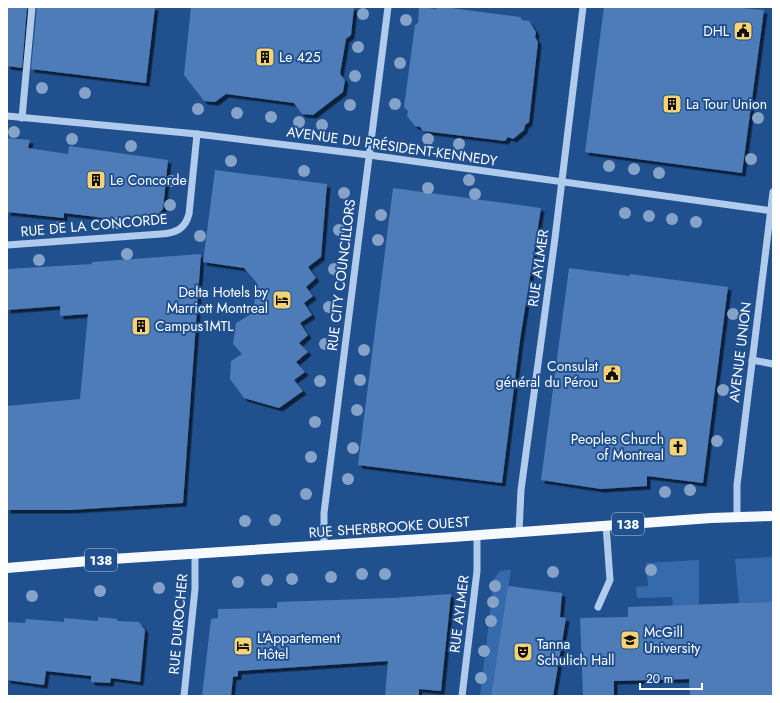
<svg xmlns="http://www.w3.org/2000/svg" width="780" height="703" font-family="Jost,sans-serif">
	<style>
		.green { fill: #356aac }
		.building { fill: #4e7cb8; filter: url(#shadow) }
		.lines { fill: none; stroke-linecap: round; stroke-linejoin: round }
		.minor { stroke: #b1cbec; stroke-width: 7 }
		.major { stroke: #f6faff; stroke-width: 10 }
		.tree { fill: #85a2c9 }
		.labels { text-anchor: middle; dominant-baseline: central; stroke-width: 4; stroke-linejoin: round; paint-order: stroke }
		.shield { fill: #21508f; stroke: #bccadd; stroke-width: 1 }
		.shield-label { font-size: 13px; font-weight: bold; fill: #fff }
		.poi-label { font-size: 14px; fill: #fff; stroke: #21508f; text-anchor: start }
		.street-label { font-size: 14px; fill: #fff; stroke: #21508f }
	</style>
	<defs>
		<filter id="shadow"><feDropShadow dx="3.5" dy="3.5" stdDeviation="0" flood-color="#0009"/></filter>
	</defs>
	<rect width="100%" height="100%" fill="#21508f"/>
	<g class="green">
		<polygon points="773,557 773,602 739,603 735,559"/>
		<polygon points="699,560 699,605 673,606 672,597 637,598 636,587 648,586 646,563"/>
		<polygon points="506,570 511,570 491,696 480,696 494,579 499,572"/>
	</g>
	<g class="building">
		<polygon points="7,7 27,7 22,68 7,66"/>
		<polygon points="37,7 155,7 146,83 31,69"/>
		<polygon points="191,7 354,7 351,35 346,39 340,74 345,80 343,92 313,115 302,114 294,103 226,94 215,102 204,101 184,75"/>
		<polygon points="419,7 436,9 438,7 443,7 520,17 522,20 529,21 536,32 535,37 538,42 529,122 525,125 524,130 513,139 508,137 505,141 423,131 420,127 415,126 407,116 408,111 404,107 415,25 418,23"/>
		<polygon points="604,7 730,7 764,10 742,173 585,152"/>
		<polygon points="7,138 30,140 28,148 68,154 69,146 168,160 163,209 157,215 105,218 64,213 64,218 7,212"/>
		<polygon points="215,170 327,184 321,257 308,267 316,278 306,287 313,296 304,303 312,315 300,323 308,335 299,343 308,352 296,362 305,372 294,380 303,391 279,408 244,398 230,379 231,361 242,354 233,344 236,323 253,313 257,283 244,268 203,262"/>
		<polygon points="393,188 541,208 520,340 502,483 358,465"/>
		<polygon points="201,254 183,503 69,510 7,510 7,406 80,399 88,314 60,316 60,306 7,310 7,269 92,264 92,262"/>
		<polygon points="569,268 629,276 630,274 728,287 703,483 647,476 647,486 601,489 541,480"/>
		<polygon points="508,586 562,593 560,617 566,618 553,696 491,696"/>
		<polygon points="451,594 441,691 419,689 419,696 385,696 388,661 238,671 238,676 233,677 231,696 202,696 211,619 218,618 218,609 277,608 277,602 392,598"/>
		<polygon points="773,602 773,696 690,696 689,679 614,681 614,696 583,696 580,618 628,617 628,607"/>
		<polygon points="98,617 117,619 117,621 139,622 145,630 140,682 111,678 110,683 91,682 91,676 46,671 44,685 7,680 7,622 25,623 26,619 64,622 64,618 98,621"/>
	</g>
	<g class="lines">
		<g class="minor">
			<polyline points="7,116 197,134 369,155 773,211"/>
			<polyline points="22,118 32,7"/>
			<path d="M 7,245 L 161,234 C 176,233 185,229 189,214 L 197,134"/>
			<polyline points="752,360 773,364"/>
			<polyline points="737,517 737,485 773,192"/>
			<polyline points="519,532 521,490 555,238 583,7"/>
			<polyline points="324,546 324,513 388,7"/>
			<polyline points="598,607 610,580 606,525"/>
			<polyline points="184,696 195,589 195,554"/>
			<polyline points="462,696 477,571 477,535"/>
		</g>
		<polyline class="major" points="7,568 112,559 453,537 711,518 773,516"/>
	</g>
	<g class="tree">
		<circle cx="363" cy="14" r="6"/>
		<circle cx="406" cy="20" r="6"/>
		<circle cx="358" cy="47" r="6"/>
		<circle cx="400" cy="63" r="6"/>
		<circle cx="355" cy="76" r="6"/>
		<circle cx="42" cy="88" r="6"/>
		<circle cx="85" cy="93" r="6"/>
		<circle cx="395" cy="104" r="6"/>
		<circle cx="350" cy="105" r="6"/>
		<circle cx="198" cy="109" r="6"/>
		<circle cx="237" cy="113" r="6"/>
		<circle cx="271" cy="117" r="6"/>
		<circle cx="758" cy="118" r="6"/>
		<circle cx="299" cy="122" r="6"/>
		<circle cx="322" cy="125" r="6"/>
		<circle cx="14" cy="132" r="6"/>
		<circle cx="72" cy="139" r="6"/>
		<circle cx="428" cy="139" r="6"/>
		<circle cx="459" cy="144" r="6"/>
		<circle cx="131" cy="146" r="6"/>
		<circle cx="751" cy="159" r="6"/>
		<circle cx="231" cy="161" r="6"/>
		<circle cx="609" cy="166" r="6"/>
		<circle cx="634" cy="169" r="6"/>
		<circle cx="304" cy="171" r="6"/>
		<circle cx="659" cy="173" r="6"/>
		<circle cx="469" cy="180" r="6"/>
		<circle cx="171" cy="181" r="6"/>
		<circle cx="428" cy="188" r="6"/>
		<circle cx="344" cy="193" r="6"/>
		<circle cx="475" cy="194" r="6"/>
		<circle cx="170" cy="205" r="6"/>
		<circle cx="625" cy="213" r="6"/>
		<circle cx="381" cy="215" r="6"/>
		<circle cx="649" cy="216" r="6"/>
		<circle cx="672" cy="219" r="6"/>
		<circle cx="696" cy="222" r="6"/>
		<circle cx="117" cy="223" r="6"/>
		<circle cx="60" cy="227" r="6"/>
		<circle cx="38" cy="229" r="6"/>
		<circle cx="339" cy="230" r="6"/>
		<circle cx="200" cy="236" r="6"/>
		<circle cx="378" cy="240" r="6"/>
		<circle cx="127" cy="254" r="6"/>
		<circle cx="39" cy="260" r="6"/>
		<circle cx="334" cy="269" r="6"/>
		<circle cx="329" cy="307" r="6"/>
		<circle cx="733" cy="314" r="6"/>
		<circle cx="325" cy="344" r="6"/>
		<circle cx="364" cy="350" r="6"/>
		<circle cx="360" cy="380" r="6"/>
		<circle cx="320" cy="381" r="6"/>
		<circle cx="723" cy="390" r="6"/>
		<circle cx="357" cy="410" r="6"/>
		<circle cx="315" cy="422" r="6"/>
		<circle cx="717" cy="441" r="6"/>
		<circle cx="353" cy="448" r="6"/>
		<circle cx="311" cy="457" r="6"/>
		<circle cx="348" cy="479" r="6"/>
		<circle cx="690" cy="490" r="6"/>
		<circle cx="665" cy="492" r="6"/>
		<circle cx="306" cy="494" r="6"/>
		<circle cx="275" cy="520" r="6"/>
		<circle cx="245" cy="521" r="6"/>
		<circle cx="651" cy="570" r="6"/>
		<circle cx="553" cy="572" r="6"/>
		<circle cx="362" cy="574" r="6"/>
		<circle cx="385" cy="574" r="6"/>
		<circle cx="331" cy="577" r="6"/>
		<circle cx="292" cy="579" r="6"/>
		<circle cx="267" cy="580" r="6"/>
		<circle cx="238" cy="582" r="6"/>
		<circle cx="495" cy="586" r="6"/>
		<circle cx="159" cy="588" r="6"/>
		<circle cx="100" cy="591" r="6"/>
		<circle cx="32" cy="596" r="6"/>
		<circle cx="493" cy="602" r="6"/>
		<circle cx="491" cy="621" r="6"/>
		<circle cx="484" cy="651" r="6"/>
		<circle cx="481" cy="678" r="6"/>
	</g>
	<defs>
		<symbol id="civic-square" viewBox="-11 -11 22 22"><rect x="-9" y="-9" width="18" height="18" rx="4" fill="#f8d373" stroke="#21508f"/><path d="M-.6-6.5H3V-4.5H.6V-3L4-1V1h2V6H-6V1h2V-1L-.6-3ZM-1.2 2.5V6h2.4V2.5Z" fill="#111"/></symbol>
		<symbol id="building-square" viewBox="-11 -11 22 22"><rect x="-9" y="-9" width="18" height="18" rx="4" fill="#f8d373" stroke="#21508f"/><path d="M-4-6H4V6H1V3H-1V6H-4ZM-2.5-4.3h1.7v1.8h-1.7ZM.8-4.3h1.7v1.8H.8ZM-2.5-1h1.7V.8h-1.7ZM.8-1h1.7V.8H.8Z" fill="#111"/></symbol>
		<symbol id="hotel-square" viewBox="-11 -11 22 22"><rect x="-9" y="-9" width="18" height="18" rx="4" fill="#f8d373" stroke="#21508f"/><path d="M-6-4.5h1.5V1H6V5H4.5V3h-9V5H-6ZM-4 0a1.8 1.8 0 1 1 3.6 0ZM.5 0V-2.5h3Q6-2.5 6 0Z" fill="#111"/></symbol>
		<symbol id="church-square" viewBox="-11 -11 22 22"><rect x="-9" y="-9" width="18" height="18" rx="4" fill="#f8d373" stroke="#21508f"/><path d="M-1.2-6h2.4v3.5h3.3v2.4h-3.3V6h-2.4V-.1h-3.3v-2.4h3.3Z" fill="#111"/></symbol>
		<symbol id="university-square" viewBox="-11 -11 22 22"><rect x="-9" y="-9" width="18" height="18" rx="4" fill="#f8d373" stroke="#21508f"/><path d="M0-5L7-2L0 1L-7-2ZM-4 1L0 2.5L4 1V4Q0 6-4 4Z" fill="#111"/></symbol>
		<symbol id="theatre-square" viewBox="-11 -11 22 22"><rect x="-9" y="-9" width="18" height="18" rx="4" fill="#f8d373" stroke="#21508f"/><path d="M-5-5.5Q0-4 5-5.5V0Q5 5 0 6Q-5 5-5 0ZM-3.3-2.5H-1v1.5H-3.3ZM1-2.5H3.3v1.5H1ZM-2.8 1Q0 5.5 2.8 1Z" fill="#111"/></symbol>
	</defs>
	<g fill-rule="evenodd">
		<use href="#civic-square" x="732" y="20" width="22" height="22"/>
		<use href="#building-square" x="254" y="46" width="22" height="22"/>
		<use href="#building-square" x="661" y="93" width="22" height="22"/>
		<use href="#building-square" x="85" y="169" width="22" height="22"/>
		<use href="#hotel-square" x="271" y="289" width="22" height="22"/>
		<use href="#building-square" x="130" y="315" width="22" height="22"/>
		<use href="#civic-square" x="601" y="363" width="22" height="22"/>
		<use href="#church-square" x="667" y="436" width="22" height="22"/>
		<use href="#university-square" x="619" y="629" width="22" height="22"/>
		<use href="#hotel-square" x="232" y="635" width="22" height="22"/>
		<use href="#theatre-square" x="512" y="641" width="22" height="22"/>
	</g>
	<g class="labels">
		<g class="shield">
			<rect x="612" y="513" width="32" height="22" rx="3"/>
			<rect x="85" y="549" width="32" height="22" rx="3"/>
		</g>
		<g class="shield-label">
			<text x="628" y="524">138</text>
			<text x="101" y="560">138</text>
		</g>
		<g class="poi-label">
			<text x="729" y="31" text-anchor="end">DHL</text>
			<text x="279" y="57">Le 425</text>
			<text x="686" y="104">La Tour Union</text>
			<text x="110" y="180">Le Concorde</text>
			<text x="268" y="292" text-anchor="end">Delta Hotels by<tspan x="268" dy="16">Marriott Montreal</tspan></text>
			<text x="155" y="326">Campus1MTL</text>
			<text x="598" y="366" text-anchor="end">Consulat<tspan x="598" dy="16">général du Pérou</tspan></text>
			<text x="664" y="439" text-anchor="end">Peoples Church<tspan x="664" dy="16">of Montreal</tspan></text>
			<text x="644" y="632">McGill<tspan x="644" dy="16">University</tspan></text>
			<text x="257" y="638">L'Appartement<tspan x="257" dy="16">Hôtel</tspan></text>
			<text x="537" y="644">Tanna<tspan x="537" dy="16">Schulich Hall</tspan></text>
		</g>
		<g class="street-label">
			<text transform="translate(392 146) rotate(8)">AVENUE DU PRÉSIDENT-KENNEDY</text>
			<text transform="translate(94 225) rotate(-5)">RUE DE LA CONCORDE</text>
			<text transform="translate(538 268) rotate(-82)">RUE AYLMER</text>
			<text transform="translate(341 275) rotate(-83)">RUE CITY COUNCILLORS</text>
			<text transform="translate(740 352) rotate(-83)">AVENUE UNION</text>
			<text transform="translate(389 527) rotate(-4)">RUE SHERBROOKE OUEST</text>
			<text transform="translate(459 614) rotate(-83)">RUE AYLMER</text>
			<text transform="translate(178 624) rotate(-85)">RUE DUROCHER</text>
		</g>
	</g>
	<rect width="780" height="703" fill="none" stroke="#ffffff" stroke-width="16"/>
	<path d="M640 683v6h62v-6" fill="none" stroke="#ffffff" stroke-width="2"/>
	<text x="646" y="683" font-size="12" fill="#ffffff" stroke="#21508f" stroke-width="3" paint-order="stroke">20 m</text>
</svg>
